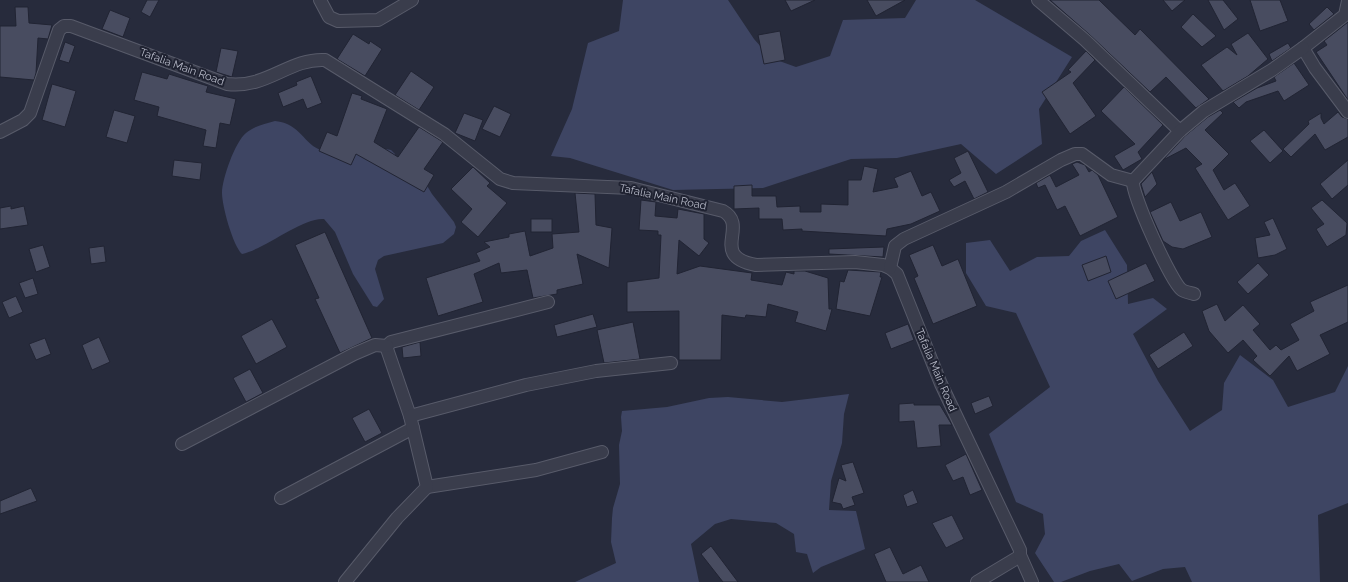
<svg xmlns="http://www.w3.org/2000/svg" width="1348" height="582" font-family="Raleway,sans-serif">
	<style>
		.water { fill: #3e4563 }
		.building { fill: #484c60; stroke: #212433 }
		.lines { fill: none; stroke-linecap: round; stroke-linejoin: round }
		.minor-casing { stroke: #585b6a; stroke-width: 14 }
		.minor { stroke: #3a3d4c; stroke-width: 12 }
		.labels { text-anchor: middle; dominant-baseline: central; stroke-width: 4; stroke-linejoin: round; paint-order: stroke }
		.street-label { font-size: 11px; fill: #b6b9c7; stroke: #1f2231 }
	</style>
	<rect width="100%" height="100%" fill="#272b3c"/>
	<g class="water">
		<polygon points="623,0 728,0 754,39 771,58 796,67 830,56 843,20 905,18 916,0 975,0 1072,57 1039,109 1042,144 996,174 961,144 897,158 851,159 763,188 673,190 570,158 551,156 572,109 588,43 619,31"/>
		<path d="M 275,121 C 302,124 302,144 323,151 C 328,153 334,151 339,151 C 355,150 375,146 391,150 L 395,154 L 396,162 L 426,184 L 432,194 L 454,222 L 456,227 L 454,234 L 443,243 L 384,256 L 378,260 L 375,269 L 384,299 L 377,307 L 373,306 L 353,274 L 335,232 L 324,219 C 303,217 265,249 242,254 C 233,246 222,206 222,193 C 222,179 235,142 246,133 C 254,126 265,124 275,121 Z"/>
		<polygon points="1105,230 1127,265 1128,304 1153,298 1167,309 1133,334 1158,381 1190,431 1222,410 1224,383 1240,355 1273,380 1288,407 1335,392 1348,366 1348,503 1318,515 1320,582 1192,582 1185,567 1163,569 1132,581 1119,564 1090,571 1061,582 1054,582 1035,553 1045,534 1043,514 1016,502 989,434 1050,387 1016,313 986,306 966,273 966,243 990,240 1010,271 1037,257 1069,256 1081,241"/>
		<polygon points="849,394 844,414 842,443 831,481 829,510 856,511 865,549 821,567 813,573 807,554 796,552 794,534 776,523 731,519 715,524 691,544 699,582 575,582 616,563 611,542 612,518 613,508 620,484 619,445 622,431 621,417 622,411 667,407 709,398 728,397 782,402"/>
	</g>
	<g class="building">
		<polygon points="147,0 159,0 150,17 141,12"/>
		<polygon points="785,0 815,0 791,11"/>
		<polygon points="867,0 905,0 876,16"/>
		<polygon points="1050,0 1099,0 1135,35 1140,29 1209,99 1196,108 1166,77 1150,92 1090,35"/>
		<polygon points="1163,0 1185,0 1172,11"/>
		<polygon points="1208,0 1223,0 1238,19 1224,30"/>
		<polygon points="1250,0 1280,0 1288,21 1260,31"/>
		<polygon points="15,7 28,7 29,23 52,25 48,39 38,38 36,73 34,80 0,77 0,26 16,26"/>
		<polygon points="1327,7 1334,14 1314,30 1309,24"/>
		<polygon points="110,10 130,18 123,37 102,29"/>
		<polygon points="1193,14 1216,36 1202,47 1181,27"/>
		<polygon points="1348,22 1348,100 1316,52 1327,45 1324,41"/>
		<polygon points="780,31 785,60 764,64 758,35"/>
		<polygon points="1248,33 1268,59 1248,76 1223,91 1201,65 1227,47 1237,55 1231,44"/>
		<polygon points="353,34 369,44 370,41 382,49 365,76 337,59"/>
		<polygon points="65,42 75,46 69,63 59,60"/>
		<polygon points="1288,43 1291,48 1272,61 1269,54"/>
		<polygon points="221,48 238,51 232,77 216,72"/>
		<polygon points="1086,51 1095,60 1073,83 1096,116 1070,134 1042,92 1071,72 1068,70"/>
		<polygon points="1294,63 1309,85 1284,101 1278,91 1246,102 1239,108 1233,102 1257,88 1276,81 1274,77"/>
		<polygon points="411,71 434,87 419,110 395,95"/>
		<polygon points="142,72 167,79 169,74 188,80 208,86 206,92 236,99 230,125 220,123 216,148 203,146 206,130 157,116 159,107 134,100"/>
		<polygon points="311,76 322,103 307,109 303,99 283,107 278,93 297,85 296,82"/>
		<polygon points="52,84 76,91 65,127 42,120"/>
		<polygon points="1124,87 1163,125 1138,152 1142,159 1123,170 1114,156 1135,144 1101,111"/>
		<polygon points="352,93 362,96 361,99 387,109 374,142 398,157 419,127 443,142 424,169 434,175 424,192 356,154 351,165 319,151 327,132 337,136"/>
		<polygon points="494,106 511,114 500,137 482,129"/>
		<polygon points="114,110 135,116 127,143 106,137"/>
		<polygon points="1220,110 1223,113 1205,130 1229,154 1213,170 1224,190 1235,183 1250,206 1228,220 1195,168 1202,164 1186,148 1163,160 1185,136 1208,117"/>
		<polygon points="1338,112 1342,117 1348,119 1348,137 1325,150 1315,134 1291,157 1283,149 1309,124 1308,121 1321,113 1321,118 1324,124"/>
		<polygon points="464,113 483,120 475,141 455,133"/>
		<polygon points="1264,130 1283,151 1270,163 1250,141"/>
		<polygon points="968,151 988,192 974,199 965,181 954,187 949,180 961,173 954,158"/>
		<polygon points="174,160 202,163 200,180 172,176"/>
		<polygon points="1348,160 1348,185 1332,199 1320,184"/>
		<polygon points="1077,162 1085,165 1089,172 1092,170 1098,175 1118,217 1080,236 1065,206 1057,210 1045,185 1038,188 1036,183 1050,175 1056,187 1079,175 1072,164"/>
		<polygon points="864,166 878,169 873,192 898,187 894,178 911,171 922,196 931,192 940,211 911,224 887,229 886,236 802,231 802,229 783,230 782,219 759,219 759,208 734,209 734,186 752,185 752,196 776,196 777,207 800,206 800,212 821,212 821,204 848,205 848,180 861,180"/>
		<polygon points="473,167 490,183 487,186 507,203 478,237 461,222 472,209 451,189"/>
		<polygon points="1152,172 1157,184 1145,197 1141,184"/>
		<polygon points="575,193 595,194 596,225 612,228 609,268 577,254 583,284 557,290 557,294 533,298 527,270 501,273 499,263 474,274 483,302 438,316 426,278 480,261 476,253 490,247 484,242 509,237 509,234 525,231 530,256 553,248 552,234 579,232"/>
		<polygon points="641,200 656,202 655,216 677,218 678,209 704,214 704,239 709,243 699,256 679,240 677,274 700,266 752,273 751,280 782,285 786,272 794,274 794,271 805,271 828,278 829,309 832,309 826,331 795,322 798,312 768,304 766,317 746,315 745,318 722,315 721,360 679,360 679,311 627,312 627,282 659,278 661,235 658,235 658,231 639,230"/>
		<polygon points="1322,200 1347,223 1346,235 1327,247 1316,229 1324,224 1311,208"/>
		<polygon points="1171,202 1180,221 1201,212 1212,237 1183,249 1172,247 1163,241 1150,212"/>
		<polygon points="11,206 11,209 24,206 28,225 0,229 0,208"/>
		<polygon points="1273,218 1287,249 1275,255 1258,258 1255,238 1270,235 1264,222"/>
		<rect x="531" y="219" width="21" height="13"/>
		<polygon points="325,232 372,338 340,353 315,299 319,298 295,245"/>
		<polygon points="43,245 50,267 36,272 29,249"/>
		<polygon points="933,245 942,266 958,259 977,306 933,324 914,278 918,276 909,255"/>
		<polygon points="104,246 106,262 91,264 89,248"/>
		<polygon points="884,247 883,257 829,254 829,249"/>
		<polygon points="1106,256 1111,272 1088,281 1082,265"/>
		<polygon points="1146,263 1155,281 1116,299 1108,281"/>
		<polygon points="1258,263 1269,275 1248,294 1237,282"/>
		<polygon points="848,270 881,272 880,277 882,277 870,316 836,309 840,281 844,282"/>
		<polygon points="33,278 38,294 25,298 19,283"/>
		<polygon points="1348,285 1348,322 1320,335 1330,354 1297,371 1289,356 1270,376 1253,360 1257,356 1243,340 1228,353 1209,331 1202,311 1217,304 1225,321 1243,305 1260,324 1253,330 1270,350 1276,345 1281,350 1299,340 1290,324 1314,311 1310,302"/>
		<polygon points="16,296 23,312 9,318 2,302"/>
		<polygon points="593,314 597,327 557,337 554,325"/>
		<polygon points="272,319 287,347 256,364 241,336"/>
		<polygon points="633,322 640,359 604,363 597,330"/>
		<polygon points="908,324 914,340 891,349 885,333"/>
		<polygon points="1184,332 1193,346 1158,369 1149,355"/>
		<polygon points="99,337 110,362 92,370 82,345"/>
		<polygon points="45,338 51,354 36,360 29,344"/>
		<polygon points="420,342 421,356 403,358 402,347"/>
		<polygon points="250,369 263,393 246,402 233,378"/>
		<polygon points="989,396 993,406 975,414 971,403"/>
		<polygon points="914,403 914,405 940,405 952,425 939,425 941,446 917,448 914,421 899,422 899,404"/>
		<polygon points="369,409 382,433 365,442 352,418"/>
		<polygon points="966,454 982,490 970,495 963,477 953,481 945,465"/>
		<polygon points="853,462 864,493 852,497 855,505 843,509 841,504 832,502 839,478 846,481 841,465"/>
		<polygon points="31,488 37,501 0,514 0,501"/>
		<polygon points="913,490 918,503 907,507 903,495"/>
		<polygon points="952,515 964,539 946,548 932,523"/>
		<polygon points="711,546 738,582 723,582 701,554"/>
		<polygon points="890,547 903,574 921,565 929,582 886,582 874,554"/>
	</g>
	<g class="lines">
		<defs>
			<g id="minor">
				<polyline points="320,0 329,17 338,21 378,20 412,0"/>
				<polyline points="1038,0 1085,40 1180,131"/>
				<polyline points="1348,1 1345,15 1303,48 1315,68 1348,112"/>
				<path d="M 0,132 L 23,120 L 30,113 L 59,30 L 64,26 L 71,26 L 227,84 C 267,89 289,58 325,60 L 444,134 L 500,179 L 513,183 L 631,188 L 723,211 C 750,226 708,256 756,265 L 855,262 L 883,265 L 890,268 L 897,274 L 941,384 L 1020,550 L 1020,555 L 1017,558 L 977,582"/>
				<polyline points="890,268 895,246 904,239 1006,192 1061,160 1075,154 1082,154 1111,175 1133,181"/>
				<path d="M 1194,294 C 1191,293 1185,292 1182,290 C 1172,284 1131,193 1133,181 L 1180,131 L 1204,111 L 1272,70 L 1303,48"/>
				<polyline points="410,416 387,349 387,346 391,342 548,302"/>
				<polyline points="182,444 354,354 375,345 387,346"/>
				<polyline points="427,487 536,470 602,452"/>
				<polyline points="281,498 413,428"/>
				<polyline points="1020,555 1032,582"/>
				<polyline points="345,582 397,518 427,487 410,416 526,385 596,371 671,363"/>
			</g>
		</defs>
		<use href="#minor" class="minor-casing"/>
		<use href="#minor" class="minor"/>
	</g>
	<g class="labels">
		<g class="street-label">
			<text transform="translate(182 67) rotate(20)">Tafalia Main Road</text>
			<text transform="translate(663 197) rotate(12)">Tafalia Main Road</text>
			<text transform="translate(936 370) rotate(67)">Tafalia Main Road</text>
		</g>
	</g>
</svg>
